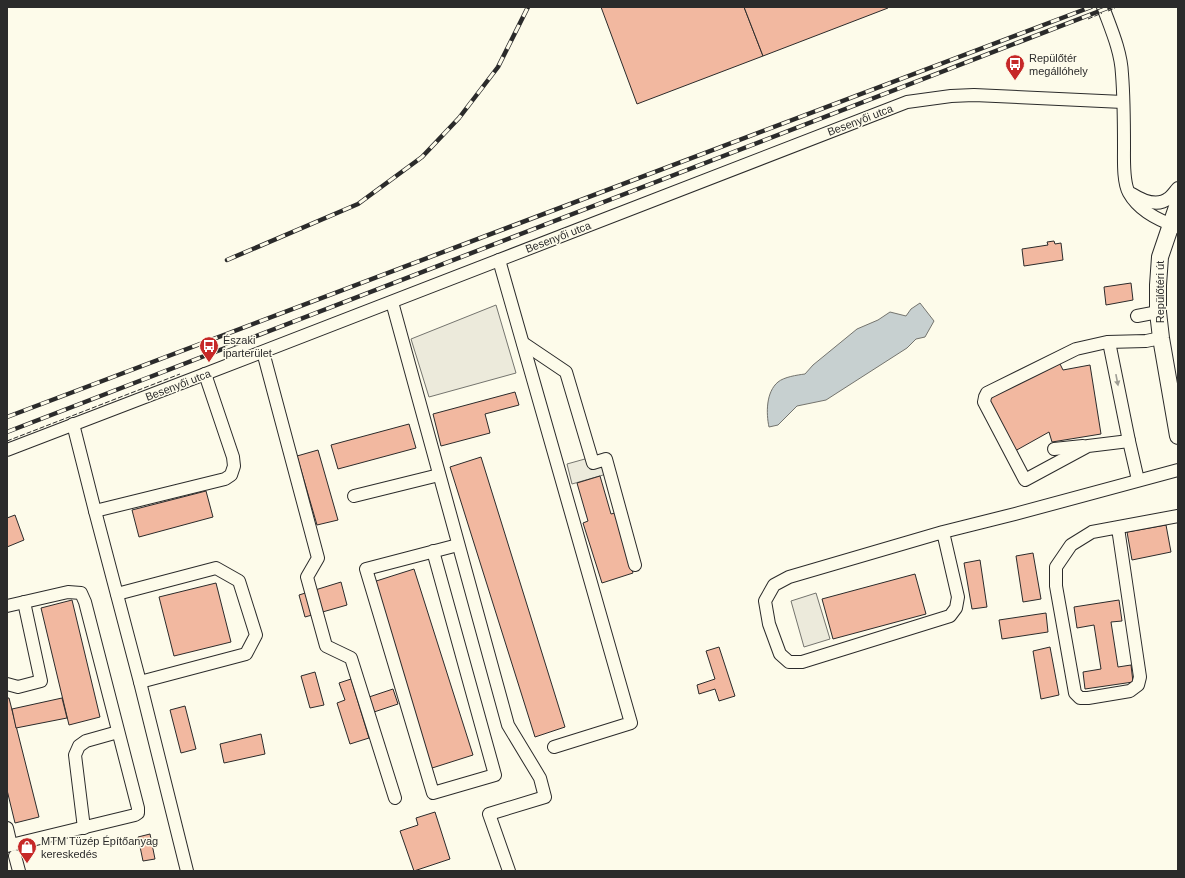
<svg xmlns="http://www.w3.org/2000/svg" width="1185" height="878" font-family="Helvetica,sans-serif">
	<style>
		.parking { fill: #eceadb; stroke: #74746e }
		.water { fill: #c7d0d0; stroke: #74746e }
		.building { fill: #f2b8a0; stroke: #2b2b2b }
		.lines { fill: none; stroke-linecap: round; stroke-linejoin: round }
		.minor-casing { stroke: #2b2b2b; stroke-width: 14 }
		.major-casing { stroke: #2b2b2b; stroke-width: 18 }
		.minor { stroke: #fdfbea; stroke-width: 12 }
		.major { stroke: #fdfbea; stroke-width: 16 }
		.rail-casing { stroke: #2b2b2b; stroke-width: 4.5 }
		.rail { stroke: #fdfbea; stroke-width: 3; stroke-dasharray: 9; stroke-linecap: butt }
		.fence { stroke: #2b2b2b; stroke-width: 1; stroke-dasharray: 5 2; stroke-linecap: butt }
		.oneway { fill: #9e9d94 }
		.labels { text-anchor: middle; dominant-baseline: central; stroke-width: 3; stroke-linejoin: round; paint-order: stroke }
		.poi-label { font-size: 11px; fill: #2b2b2b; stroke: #fdfbea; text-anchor: start }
		.street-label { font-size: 11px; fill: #2b2b2b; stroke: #fdfbea }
	</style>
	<rect width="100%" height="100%" fill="#fdfbea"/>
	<g class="parking">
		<polygon points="496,305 516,373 429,397 411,339"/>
		<polygon points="592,457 606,459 610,473 572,484 567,464"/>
		<polygon points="816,593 830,639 804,647 791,601"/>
	</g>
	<path class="water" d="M 920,303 L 934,321 L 925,337 L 916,339 L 907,348 L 826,400 L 797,406 L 778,425 L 769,427 C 766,413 766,392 778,382 C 784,377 797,375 805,374 L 813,365 L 857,329 L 878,320 L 890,312 L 906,316 L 911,309 Z"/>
	<g class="building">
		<polygon points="601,7 744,7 763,56 637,104"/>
		<polygon points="744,7 887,7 888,8 763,56"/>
		<polygon points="1054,241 1055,244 1061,243 1063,260 1024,266 1022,249 1048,245 1047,242"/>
		<polygon points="1131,283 1133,300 1106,305 1104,287"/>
		<polygon points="1058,360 1063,370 1090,365 1101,434 1052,442 1049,432 1015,451 987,397"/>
		<polygon points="515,392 519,405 485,414 490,433 441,446 433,414"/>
		<polygon points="409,424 416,448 338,469 331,445"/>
		<polygon points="318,450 338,520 317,525 297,456"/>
		<polygon points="481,457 565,727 535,737 450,467"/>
		<polygon points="600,476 611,514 615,513 633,573 602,583 583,523 588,521 577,483"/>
		<polygon points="206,491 213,517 139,537 132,510"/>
		<polygon points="15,515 24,540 7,547 7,518"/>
		<polygon points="1166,525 1171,552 1132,560 1127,532"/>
		<polygon points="1033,553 1041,599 1023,602 1016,556"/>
		<polygon points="980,560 987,607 972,609 964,563"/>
		<polygon points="414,569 473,755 429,769 370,583"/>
		<polygon points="915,574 926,614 833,639 822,599"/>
		<polygon points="341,582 347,605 305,617 299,595"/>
		<polygon points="216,583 231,642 174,656 159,597"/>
		<polygon points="72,600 100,717 69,725 41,608"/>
		<polygon points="1119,600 1122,621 1111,622 1118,667 1131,665 1133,682 1085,689 1083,672 1101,669 1094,625 1077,628 1074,607"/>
		<polygon points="1046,613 1048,632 1002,639 999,620"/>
		<polygon points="719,647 735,696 719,701 715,689 699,694 697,685 715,679 706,651"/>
		<polygon points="1050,647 1059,695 1041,699 1033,651"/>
		<polygon points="315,672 324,705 310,708 301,676"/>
		<polygon points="351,679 369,738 350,744 337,703 345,700 339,683"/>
		<polygon points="393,689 398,704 374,712 369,697"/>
		<polygon points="7,698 9,698 39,817 15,823 7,790"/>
		<polygon points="62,698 67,718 16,728 12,709"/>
		<polygon points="185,706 196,749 181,753 170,710"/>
		<polygon points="261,734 265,754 224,763 220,744"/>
		<polygon points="435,812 450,859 414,871 400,831 418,825 416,818"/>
		<polygon points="150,834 155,859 143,861 138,837"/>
	</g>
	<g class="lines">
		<defs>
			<g id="minor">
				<path d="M 1103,7 C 1111,29 1121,51 1122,74 C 1124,99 1124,123 1124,148 C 1124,161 1123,182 1129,193 C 1139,211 1160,221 1178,227"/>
				<path d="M 1132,194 C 1143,201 1158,207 1169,198 C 1173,195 1175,191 1178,188"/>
				<polyline points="499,260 631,723 554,747"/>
				<polyline points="392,302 508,725 540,778 545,797 489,814 509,871"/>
				<polyline points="1137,316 1158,312"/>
				<polyline points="1109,342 1129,441 1138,480"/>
				<polyline points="523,343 566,372 593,463 606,459 635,565"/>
				<polyline points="263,352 318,558 307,577 326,646 351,658 395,798"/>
				<polyline points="73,424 95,511 140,682 187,871"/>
				<polyline points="1129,441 1088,446 1025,480 984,402 985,397 987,393 1076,349 1107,342 1146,341 1161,338"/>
				<polyline points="1054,449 1083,446"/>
				<polyline points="7,450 205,374 907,102 951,96 974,95 1123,102"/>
				<polyline points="354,496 439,475"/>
				<polyline points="95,511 225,479 231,475 234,466 233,457 205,374"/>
				<polyline points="1118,528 1140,677 1138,685 1130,691 1088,698 1080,698 1075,693 1056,586 1056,567 1071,545 1092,532 1178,516"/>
				<polyline points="943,532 958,597 956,608 950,616 802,662 789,662 780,654 769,624 765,601 774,585 789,577 943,532 1015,514 1178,470"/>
				<polyline points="433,551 495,775 433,793 366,569 458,545"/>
				<polyline points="117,594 216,568 239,581 256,635 246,654 140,682"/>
				<polyline points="7,606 68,592 81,593 85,602 138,808 138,813 135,815 7,846"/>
				<polyline points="7,684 18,687 41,681 24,602"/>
				<polyline points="7,828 11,845"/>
				<polyline points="84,828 75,755 79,746 86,741 118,732"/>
				<polyline points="15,856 19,871"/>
			</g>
			<polyline id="major" points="1178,204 1160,257 1158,285 1158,312 1161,338 1178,436"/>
		</defs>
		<use href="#minor" class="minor-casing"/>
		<use href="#major" class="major-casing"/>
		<use href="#minor" class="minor"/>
		<use href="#major" class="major"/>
		<defs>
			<g id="rail">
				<polyline points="227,260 358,204 422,157 459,118 498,67 528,7"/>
				<polyline points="7,417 1091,7"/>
				<polyline points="7,432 1110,7"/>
			</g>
		</defs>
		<use href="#rail" class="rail-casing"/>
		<use href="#rail" class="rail"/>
		<g class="fence">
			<polyline points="1108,11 1115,8"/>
			<polyline points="1088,19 1102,13"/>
			<polyline points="7,441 180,374"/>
		</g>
	</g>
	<defs><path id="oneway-solid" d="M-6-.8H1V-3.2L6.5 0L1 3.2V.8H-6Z"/></defs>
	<use class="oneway" href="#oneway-solid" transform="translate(1117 380) rotate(79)"/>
	<defs>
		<symbol id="bus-pin" viewBox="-11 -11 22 30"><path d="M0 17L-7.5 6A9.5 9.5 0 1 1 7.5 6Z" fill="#c62828" stroke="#fdfbea"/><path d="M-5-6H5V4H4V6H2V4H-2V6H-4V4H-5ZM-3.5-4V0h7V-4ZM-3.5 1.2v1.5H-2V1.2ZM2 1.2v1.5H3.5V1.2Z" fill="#fff"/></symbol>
		<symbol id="shop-pin" viewBox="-11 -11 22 30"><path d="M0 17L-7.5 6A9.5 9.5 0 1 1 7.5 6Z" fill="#c62828" stroke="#fdfbea"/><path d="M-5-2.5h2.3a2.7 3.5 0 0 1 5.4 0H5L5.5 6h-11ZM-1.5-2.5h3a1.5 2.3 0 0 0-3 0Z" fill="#fff"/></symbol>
	</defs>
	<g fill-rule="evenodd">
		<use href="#bus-pin" x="1004" y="53" width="22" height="30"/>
		<use href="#bus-pin" x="198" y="335" width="22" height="30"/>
		<use href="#shop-pin" x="16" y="836" width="22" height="30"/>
	</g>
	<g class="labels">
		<g class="poi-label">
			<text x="1029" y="58">Repülőtér<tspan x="1029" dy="13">megállóhely</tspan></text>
			<text x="223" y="340">Északi<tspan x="223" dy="13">iparterület</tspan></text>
			<text x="41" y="841">MTM Tüzép Építőanyag<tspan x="41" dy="13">kereskedés</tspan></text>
		</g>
		<g class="street-label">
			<text transform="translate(860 120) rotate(-21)">Besenyői utca</text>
			<text transform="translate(558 237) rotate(-21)">Besenyői utca</text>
			<text transform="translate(1160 292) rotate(-90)">Repülőtéri út</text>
			<text transform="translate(178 385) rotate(-21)">Besenyői utca</text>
		</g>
	</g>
	<rect width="1185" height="878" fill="none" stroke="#2b2b2b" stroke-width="16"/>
</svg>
